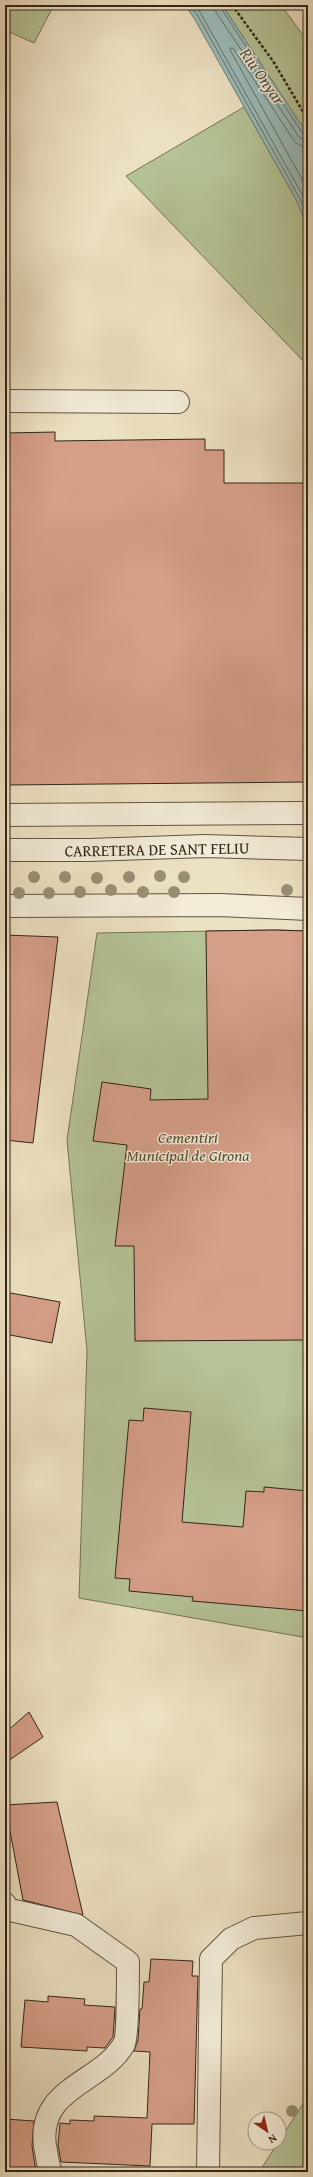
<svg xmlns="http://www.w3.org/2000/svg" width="313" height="2177" font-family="'Gentium Book Plus',serif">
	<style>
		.green { fill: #b5c396; stroke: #747456 }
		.water { fill: #9abcba; stroke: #707f78 }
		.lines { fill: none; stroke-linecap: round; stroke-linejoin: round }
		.shore { stroke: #667068; stroke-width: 1 }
		.building { fill: #d69f88; stroke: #322416 }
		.minor-casing { stroke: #615341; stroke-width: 24 }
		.path { stroke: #322416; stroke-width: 2.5; stroke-dasharray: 3 2; stroke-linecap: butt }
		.minor { stroke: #f3ecd8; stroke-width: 22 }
		.tree { fill: #988f75 }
		.labels { text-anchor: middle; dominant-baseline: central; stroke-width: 3; stroke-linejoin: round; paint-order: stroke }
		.street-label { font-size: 16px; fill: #322416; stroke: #f3ecd8 }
		.park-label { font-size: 16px; font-style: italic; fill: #534c36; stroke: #f3ecd8 }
		.water-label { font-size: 17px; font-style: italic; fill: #515247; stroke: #f3ecd8 }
	</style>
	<rect width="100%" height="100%" fill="#ede1c3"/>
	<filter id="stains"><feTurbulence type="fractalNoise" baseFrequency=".005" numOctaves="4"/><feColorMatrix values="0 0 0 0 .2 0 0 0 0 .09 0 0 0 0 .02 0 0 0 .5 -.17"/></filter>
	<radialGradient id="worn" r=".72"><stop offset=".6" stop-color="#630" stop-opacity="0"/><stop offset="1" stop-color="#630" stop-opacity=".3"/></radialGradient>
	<g class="green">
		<polygon points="5,5 54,5 34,43 5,30"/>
		<polygon points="222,5 281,5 308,42 308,135"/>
		<polygon points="244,107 297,201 308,229 308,366 126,176"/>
		<polygon points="277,930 308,931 308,1638 79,1598 87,1351 67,1140 97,933"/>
		<polygon points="308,2096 308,2172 259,2172"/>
	</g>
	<polygon class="water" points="185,5 222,5 308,135 308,229 297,201 194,18"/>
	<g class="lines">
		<g class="shore">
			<polyline points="190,5 198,16 300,199 308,218"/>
			<polyline points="196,5 308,205"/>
			<polyline points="214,5 216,12 299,137 308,142"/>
			<polyline points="219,5 303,134 308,137"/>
			<polyline points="308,148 301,146 295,142 233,48 230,48 230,50 308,190"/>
		</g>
	</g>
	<g class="building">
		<polygon points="55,432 55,441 205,439 205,450 224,450 224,483 308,483 308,782 5,785 5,433"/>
		<polygon points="274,930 308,931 308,1340 135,1341 134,1246 115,1246 127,1145 93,1141 102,1082 151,1089 150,1100 208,1099 206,931"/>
		<polygon points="5,935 58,937 33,1143 5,1140"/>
		<polygon points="5,1292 60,1302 52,1343 5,1334"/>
		<polygon points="144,1408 191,1412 182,1522 243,1527 246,1491 264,1492 264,1487 308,1491 308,1611 192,1601 193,1597 129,1591 130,1579 115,1578 129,1420 143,1421"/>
		<polygon points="29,1712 43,1737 5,1763 5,1733"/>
		<polygon points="57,1802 74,1876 83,1915 23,1900 5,1805"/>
		<polygon points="151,1959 193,1961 192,1976 198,1976 194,2124 152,2124 150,2166 61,2162 58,2145 60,2123 70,2124 70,2120 94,2121 94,2116 147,2118 150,2052 134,2051 138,2040 140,2009 142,2009 144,1982 149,1982"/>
		<polygon points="48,1996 85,1999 84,2005 115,2007 113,2037 105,2048 87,2047 87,2051 21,2047 25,2000 48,2002"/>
		<polygon points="5,2119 34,2121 32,2146 36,2172 5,2172"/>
	</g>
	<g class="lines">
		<defs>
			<g id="minor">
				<polyline points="5,401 178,402"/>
				<polyline points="5,815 308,813"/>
				<polyline points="5,850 89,850 205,846 308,849"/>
				<polyline points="5,906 220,905 308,909"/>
				<path d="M 5,1904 L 6,1909 L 76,1925 L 128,1962 C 128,1975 128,2037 124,2044 C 102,2083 37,2087 45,2146 C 47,2154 47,2164 51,2172"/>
				<polyline points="208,2172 211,1959 231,1939 254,1928 308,1923"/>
			</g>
		</defs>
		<use href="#minor" class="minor-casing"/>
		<polyline class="path" points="232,5 273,61 308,120"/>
		<use href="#minor" class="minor"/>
	</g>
	<g class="tree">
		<circle cx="160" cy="876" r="6"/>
		<circle cx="34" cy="877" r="6"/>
		<circle cx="65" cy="877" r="6"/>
		<circle cx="129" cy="877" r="6"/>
		<circle cx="184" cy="877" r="6"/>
		<circle cx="97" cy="878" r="6"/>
		<circle cx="111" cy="890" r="6"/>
		<circle cx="287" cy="890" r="6"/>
		<circle cx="80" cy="892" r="6"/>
		<circle cx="143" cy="892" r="6"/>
		<circle cx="174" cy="892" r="6"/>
		<circle cx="19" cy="893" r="6"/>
		<circle cx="49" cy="893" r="6"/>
		<circle cx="292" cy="2111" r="6"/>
	</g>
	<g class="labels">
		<g class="street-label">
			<text transform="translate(157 849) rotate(-1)">CARRETERA DE SANT FELIU</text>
		</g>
		<g class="park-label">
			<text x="188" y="1137">Cementiri<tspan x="188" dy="18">Municipal de Girona</tspan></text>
		</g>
		<g class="water-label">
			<text transform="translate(263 76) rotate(55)">Riu Onyar</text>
		</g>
	</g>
	<rect width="313" height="2177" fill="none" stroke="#ede1c3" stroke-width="20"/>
	<rect x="6" y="6" width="301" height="2165" fill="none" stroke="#322416" stroke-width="2"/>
	<rect x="10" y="10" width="293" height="2157" fill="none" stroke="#322416"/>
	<g transform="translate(267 2131) rotate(145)"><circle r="19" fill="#f3ecd8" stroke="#a69c8a"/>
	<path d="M0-3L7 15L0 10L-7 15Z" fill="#8f2418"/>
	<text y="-6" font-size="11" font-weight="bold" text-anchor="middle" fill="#322416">N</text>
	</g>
	<rect width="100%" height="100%" filter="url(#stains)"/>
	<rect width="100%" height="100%" fill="url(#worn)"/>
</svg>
